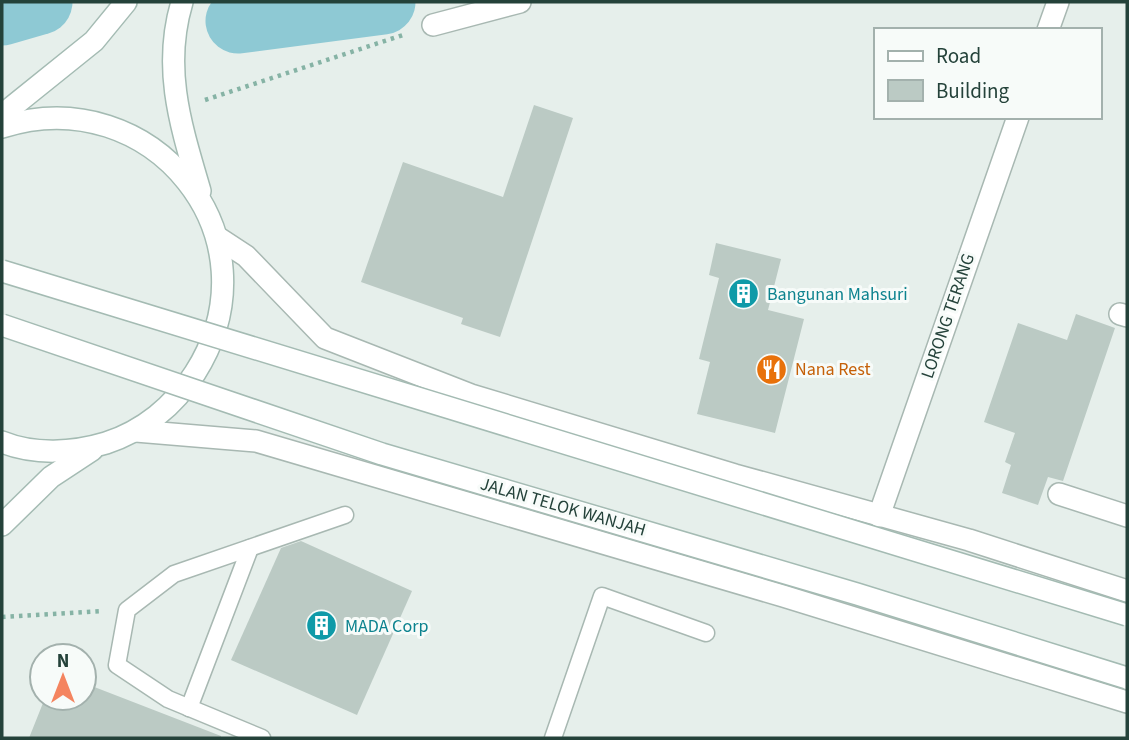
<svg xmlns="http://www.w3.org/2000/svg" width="1129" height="740" font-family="'Source Sans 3',sans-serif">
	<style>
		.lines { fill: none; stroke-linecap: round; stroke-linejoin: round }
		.river { stroke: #8ec9d4; stroke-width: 65 }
		.building { fill: #bbcac4 }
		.service-casing { stroke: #a8b8b2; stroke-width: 19 }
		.minor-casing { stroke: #a8b8b2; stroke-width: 24 }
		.secondary-casing { stroke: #a4bbb3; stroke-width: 24 }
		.path { stroke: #86b3a5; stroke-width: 4.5; stroke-dasharray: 3.5 5; stroke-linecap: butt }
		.service { stroke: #fff; stroke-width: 16 }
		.minor { stroke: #fff; stroke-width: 21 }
		.secondary { stroke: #fff; stroke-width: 21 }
		.secondary-bridge-casing { stroke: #a4bbb3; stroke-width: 24; stroke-linecap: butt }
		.secondary-bridge { stroke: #fff; stroke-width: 21 }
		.labels { text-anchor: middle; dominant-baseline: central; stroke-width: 6; stroke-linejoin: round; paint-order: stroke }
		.culture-label { font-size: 18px; fill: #0d838f; stroke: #f7fbf9; text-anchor: start }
		.street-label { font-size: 18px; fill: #24423a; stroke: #f7fbf9 }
		.food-label { font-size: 18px; fill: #c56008; stroke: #f7fbf9; text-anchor: start }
	</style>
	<rect width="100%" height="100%" fill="#e6efeb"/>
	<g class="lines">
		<g class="river">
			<polyline points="2,13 40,2"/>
			<polyline points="238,21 383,2"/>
		</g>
	</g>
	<g class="building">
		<polygon points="534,105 573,118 500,337 461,324 463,318 361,282 403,162 503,197"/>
		<polygon points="716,243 781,259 768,310 804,319 775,433 697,414 710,362 699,359 719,278 709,275"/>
		<polygon points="1076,314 1115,328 1063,481 1048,477 1038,505 1002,493 1011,465 1005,462 1015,433 984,422 1018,323 1067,340"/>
		<polygon points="301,541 412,591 357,715 231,660 281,548"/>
		<polygon points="84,683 221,736 221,738 29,738 45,698 84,698"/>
	</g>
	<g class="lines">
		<defs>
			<g id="service">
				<polyline points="189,708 250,548"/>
				<polyline points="262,738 168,699 117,665 127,610 174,574 345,515"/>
				<polyline points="553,738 602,596 706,633"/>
			</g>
			<g id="minor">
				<polyline points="433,25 520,2"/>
				<polyline points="1048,30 1058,2"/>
				<polyline points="217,237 246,256 325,338 471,395 735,475 969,540 1127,591"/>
				<polyline points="1120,314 1127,316"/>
				<polyline points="136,431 256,441 783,596 1127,702"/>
				<polyline points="1059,494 1127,516"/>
				<polyline points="879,516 1018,117"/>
			</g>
			<g id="secondary">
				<path d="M 182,2 C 162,69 181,126 200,191"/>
				<polyline points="2,115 94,41 126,2"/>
				<path d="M 2,127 C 152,79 281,238 195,373 C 174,406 143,431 106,443 C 73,453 34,455 2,442"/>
				<polyline points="2,525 51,477 92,450"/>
			</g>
		</defs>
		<use href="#service" class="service-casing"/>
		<use href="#minor" class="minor-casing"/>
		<use href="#secondary" class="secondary-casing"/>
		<g class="path">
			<polyline points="205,100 406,34"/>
			<polyline points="2,617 102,611"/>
		</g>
		<use href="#service" class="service"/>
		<use href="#minor" class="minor"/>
		<use href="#secondary" class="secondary"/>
		<defs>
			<g id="secondary-bridge">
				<polyline points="2,271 1127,615"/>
				<polyline points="2,325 382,454 857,594 1127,678"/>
			</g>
		</defs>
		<use href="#secondary-bridge" class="secondary-bridge-casing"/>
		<use href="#secondary-bridge" class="secondary-bridge"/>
	</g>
	<defs>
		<symbol id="building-disc" viewBox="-11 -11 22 22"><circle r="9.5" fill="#0f9aa8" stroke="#f7fbf9"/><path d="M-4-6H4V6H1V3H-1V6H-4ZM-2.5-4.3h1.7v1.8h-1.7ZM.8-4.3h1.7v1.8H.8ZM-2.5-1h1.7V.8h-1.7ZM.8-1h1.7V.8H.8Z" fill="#fff"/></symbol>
		<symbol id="restaurant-disc" viewBox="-11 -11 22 22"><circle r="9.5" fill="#e8710a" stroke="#f7fbf9"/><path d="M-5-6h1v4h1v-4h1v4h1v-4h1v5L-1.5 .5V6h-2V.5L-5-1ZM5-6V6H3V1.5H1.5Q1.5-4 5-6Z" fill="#fff"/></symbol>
	</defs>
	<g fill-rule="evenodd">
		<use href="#building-disc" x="726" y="276" width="35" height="35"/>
		<use href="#restaurant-disc" x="754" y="352" width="35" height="35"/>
		<use href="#building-disc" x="304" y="608" width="35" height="35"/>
	</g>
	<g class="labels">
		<g class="culture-label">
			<text x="767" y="294">Bangunan Mahsuri</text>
			<text x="345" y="626">MADA Corp</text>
		</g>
		<g class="street-label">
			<text transform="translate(948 316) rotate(-71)">LORONG TERANG</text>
			<text transform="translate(563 507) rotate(16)">JALAN TELOK WANJAH</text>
		</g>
		<g class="food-label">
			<text x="795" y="369">Nana Rest</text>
		</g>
	</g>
	<rect width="1129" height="740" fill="none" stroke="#24423a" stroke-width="7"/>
	<rect x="874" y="28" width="228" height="91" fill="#f7fbf9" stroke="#a3b1ad" stroke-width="2"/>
	<rect x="888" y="51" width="35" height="10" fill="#ffffff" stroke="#a3b1ad" stroke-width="2"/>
	<text x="936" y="63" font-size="21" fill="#24423a">Road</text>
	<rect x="888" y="80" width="35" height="21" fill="#bbcac4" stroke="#a3b1ad" stroke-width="2"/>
	<text x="936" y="98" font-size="21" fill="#24423a">Building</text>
	<g transform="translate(63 677)"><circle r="33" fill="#f7fbf9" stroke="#a3b1ad" stroke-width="2"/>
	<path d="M0-5L12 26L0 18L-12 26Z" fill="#f4845f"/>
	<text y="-10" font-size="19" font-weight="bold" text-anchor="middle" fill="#24423a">N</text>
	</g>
</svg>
